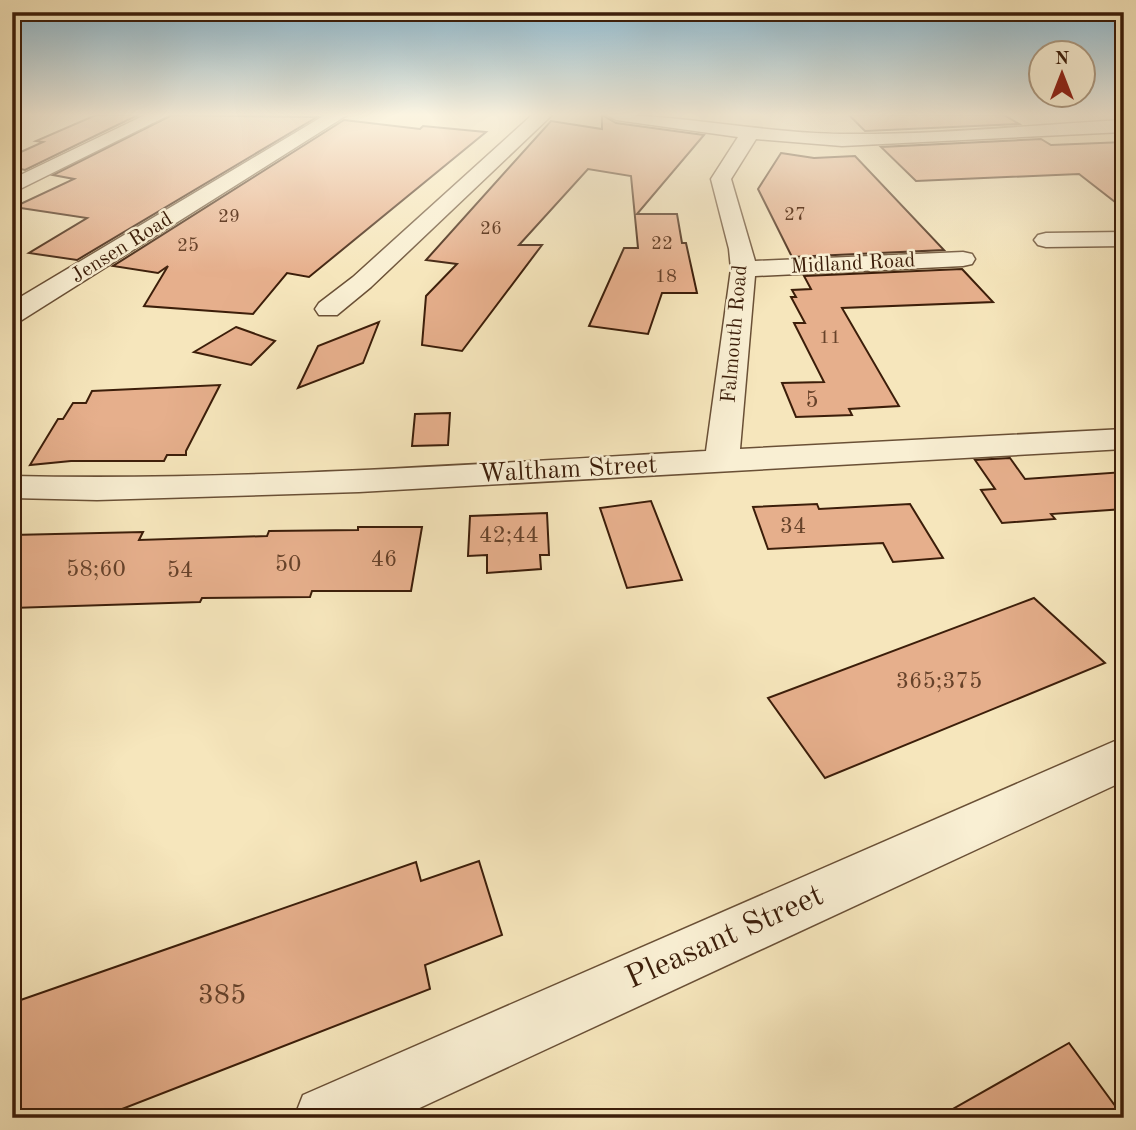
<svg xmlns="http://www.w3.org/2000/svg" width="1136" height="1130" font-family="'Old Standard TT',serif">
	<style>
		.building { fill: #e6af8c; stroke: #3c1e0a; stroke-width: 2 }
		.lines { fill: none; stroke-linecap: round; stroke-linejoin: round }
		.minor-casing { stroke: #6a5036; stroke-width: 3 }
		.minor { fill: #f9efd3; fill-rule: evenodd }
		.labels { text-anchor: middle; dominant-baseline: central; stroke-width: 5; stroke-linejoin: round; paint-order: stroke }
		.far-number-label { font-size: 19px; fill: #66422a }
		.far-street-label { font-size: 21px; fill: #3c1e0a; stroke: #f9efd3 }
		.number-label { font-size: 23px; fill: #66422a }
		.street-label { font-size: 26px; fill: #3c1e0a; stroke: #f9efd3 }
		.near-number-label { font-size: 28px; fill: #66422a }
		.near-street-label { font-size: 32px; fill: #3c1e0a; stroke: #f9efd3 }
	</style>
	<rect width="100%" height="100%" fill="#f6e6bc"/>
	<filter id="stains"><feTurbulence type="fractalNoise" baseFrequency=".00286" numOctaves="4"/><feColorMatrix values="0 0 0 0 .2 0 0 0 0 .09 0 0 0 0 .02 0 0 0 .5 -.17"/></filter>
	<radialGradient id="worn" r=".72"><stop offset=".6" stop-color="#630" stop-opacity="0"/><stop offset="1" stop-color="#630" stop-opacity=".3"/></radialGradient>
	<g class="building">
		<polygon points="96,115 138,115 25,170 12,167 12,156 43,142 36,141"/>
		<polygon points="172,115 317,117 77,260 29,253 87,218 14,207 74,179 53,175"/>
		<polygon points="602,115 616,123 704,135 637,214 677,214 682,243 686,243 697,293 662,293 648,334 589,326 624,248 638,248 631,176 588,169 519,245 542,245 462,351 422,345 426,296 457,264 426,260 551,121 602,129"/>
		<polygon points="849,115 1004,115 1019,124 865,131"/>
		<polygon points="344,120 420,129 423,126 486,132 309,277 287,273 253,314 144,306 168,266 158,273 113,266"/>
		<polygon points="1041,139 1051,145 1124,142 1124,209 1079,174 916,181 881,147"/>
		<polygon points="781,153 814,158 855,156 944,250 792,257 758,189"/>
		<polygon points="962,269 993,302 842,308 899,406 849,409 852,415 796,417 782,383 824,382 794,323 805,323 791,297 796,297 792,290 811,289 804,276"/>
		<polygon points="379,322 363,363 298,388 318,346"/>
		<polygon points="236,327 275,341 251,365 194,352"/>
		<polygon points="220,385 186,451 186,455 167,455 164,461 71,461 30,465 58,419 63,419 73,403 86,403 92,391"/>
		<polygon points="450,413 448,445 412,446 415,414"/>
		<polygon points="1010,458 1025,479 1124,472 1124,509 1051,514 1055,519 1002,523 981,490 995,489 975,460"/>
		<polygon points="651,501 682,580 627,588 600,508"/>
		<polygon points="817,504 819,509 910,504 943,558 893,562 883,543 768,549 753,507"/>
		<polygon points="547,513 549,555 540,555 541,569 487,573 487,555 468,556 470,516"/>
		<polygon points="358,527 422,527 411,591 312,591 310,597 202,598 200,602 12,608 12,535 143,532 139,540 267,536 269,531 358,530"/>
		<polygon points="1034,598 1105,663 825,778 768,698"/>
		<polygon points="479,861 502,935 425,965 430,989 99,1118 12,1118 12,1003 416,862 421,881"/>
		<polygon points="1069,1043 1124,1118 937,1118"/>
	</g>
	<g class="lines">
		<defs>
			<g id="minor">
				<polygon points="145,115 169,115 12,193 12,179"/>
				<polygon points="325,115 347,115 22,320 12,322 12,302"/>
				<polygon points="532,115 552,115 371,287 337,315 319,315 315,309 319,303 353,277"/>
				<path d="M 607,115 C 686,115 762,133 841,134 C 935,135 1030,125 1124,120 L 1124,132 L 842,146 L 756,139 L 731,179 L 755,261 L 963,252 L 972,254 L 975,259 L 972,264 L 963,266 L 755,276 L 740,449 L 1124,429 L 1124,449 L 359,492 L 97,500 L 12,498 L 12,476 C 244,481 475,464 706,451 L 731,269 L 729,249 L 711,179 L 738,137 L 616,120 Z"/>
				<polygon points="1124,232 1124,246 1046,247 1038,245 1034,240 1038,235 1046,233"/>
				<polygon points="1124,737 1124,781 398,1118 294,1118 303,1095"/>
			</g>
		</defs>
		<use href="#minor" class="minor-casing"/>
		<use href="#minor" class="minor"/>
	</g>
	<linearGradient id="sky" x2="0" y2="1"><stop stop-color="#8ab9d2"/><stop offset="0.42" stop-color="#fbf4e1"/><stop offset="1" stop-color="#fbf4e1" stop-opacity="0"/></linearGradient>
	<rect width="1136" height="273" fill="url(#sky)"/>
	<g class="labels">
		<g class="far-number-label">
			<text x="795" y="215">27</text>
			<text x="229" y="217">29</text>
			<text x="491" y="229">26</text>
			<text x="662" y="244">22</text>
			<text x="188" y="246">25</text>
			<text x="666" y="277">18</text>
			<text x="830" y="338">11</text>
		</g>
		<g class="far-street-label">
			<text transform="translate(122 248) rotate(-32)">Jensen Road</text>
			<text transform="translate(853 264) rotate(-3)">Midland Road</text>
			<text transform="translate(735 334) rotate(-85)">Falmouth Road</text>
		</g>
		<g class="number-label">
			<text x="812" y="400">5</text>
			<text x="793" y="526">34</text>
			<text x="509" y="535">42;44</text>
			<text x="384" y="559">46</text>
			<text x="288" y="564">50</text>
			<text x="96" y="569">58;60</text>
			<text x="180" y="570">54</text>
			<text x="939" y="681">365;375</text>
		</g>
		<g class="street-label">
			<text transform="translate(568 470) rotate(-3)">Waltham Street</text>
		</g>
		<g class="near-number-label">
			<text x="222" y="996">385</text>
		</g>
		<g class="near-street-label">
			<text transform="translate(725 938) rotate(-24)">Pleasant Street</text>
		</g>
	</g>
	<rect width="1136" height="1130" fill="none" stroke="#f6e6bc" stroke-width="42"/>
	<rect x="14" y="14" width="1108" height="1102" fill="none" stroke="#3c1e0a" stroke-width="3.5"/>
	<rect x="21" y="21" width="1094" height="1088" fill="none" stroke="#3c1e0a" stroke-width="2"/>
	<g transform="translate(1062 74)"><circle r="33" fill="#f9efd3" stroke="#ad9b83" stroke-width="2"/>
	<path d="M0-5L12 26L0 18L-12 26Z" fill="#8f2418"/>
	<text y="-10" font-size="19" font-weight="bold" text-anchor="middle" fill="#3c1e0a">N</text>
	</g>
	<rect width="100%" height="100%" filter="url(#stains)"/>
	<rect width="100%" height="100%" fill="url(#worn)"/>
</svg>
